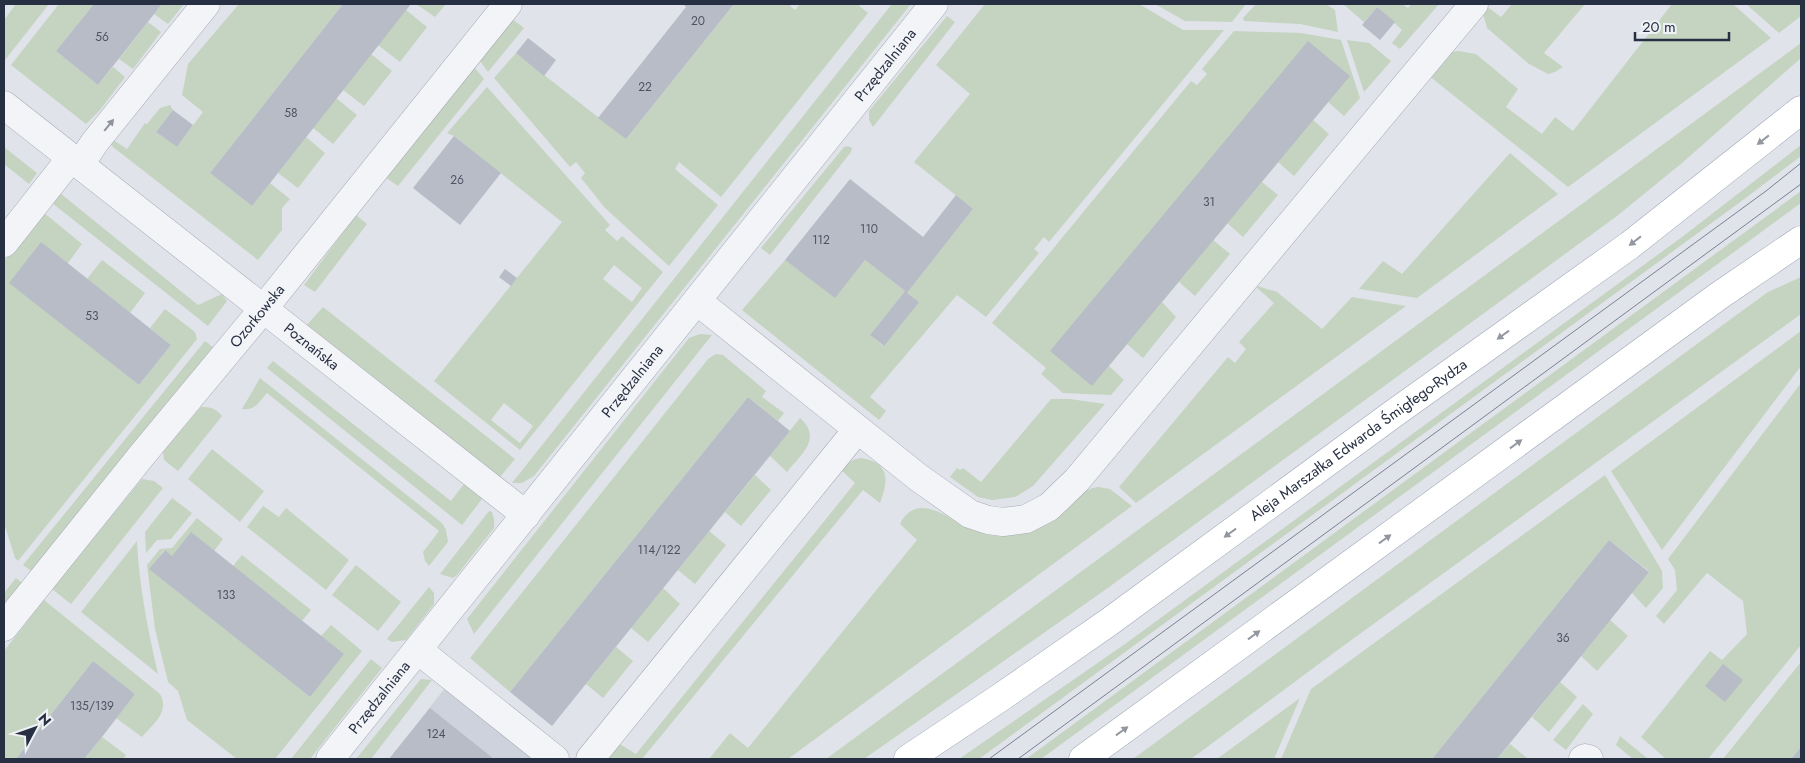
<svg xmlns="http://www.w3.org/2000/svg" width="1805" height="763" font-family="Jost,sans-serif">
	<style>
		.built { fill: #ced2dc }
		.green { fill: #c5d4c0; fill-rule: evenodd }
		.building { fill: #b7bcc7 }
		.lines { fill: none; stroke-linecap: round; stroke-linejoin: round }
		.minor-casing { stroke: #a5aab4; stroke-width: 29 }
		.major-casing { stroke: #9ea7b6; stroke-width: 29 }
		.minor { stroke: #f3f4f8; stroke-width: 28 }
		.major { stroke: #fff; stroke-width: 28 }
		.tram { stroke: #788294; stroke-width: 1 }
		.oneway { fill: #8d929d }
		.oneway2 { fill: #9398a0 }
		.labels { text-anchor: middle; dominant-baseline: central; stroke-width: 5; stroke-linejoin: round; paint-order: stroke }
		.number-label { font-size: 12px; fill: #4b5363 }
		.street-label { font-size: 15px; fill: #273042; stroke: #eff2f7 }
	</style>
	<rect width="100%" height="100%" fill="#e0e3ea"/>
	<polygon class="built" points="445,688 534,759 389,759"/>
	<g class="green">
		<polygon points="16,4 49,4 5,60 4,20"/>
		<polygon points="59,4 94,4 56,51 98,85 113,67 125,77 100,110 86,124 11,65"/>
		<polygon points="162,4 184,4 168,24 154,14"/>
		<polygon points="239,4 343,4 210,173 252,206 270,183 290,199 282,208 282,230 258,260 113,147 109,142 110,138 127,149 145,123 147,124 160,108 170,105 173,110 156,132 177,147 203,112 182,95 188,64"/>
		<polygon points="416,4 446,4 435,17"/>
		<polygon points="734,4 792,4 790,6 795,10 800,4 857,4 868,13 721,197 679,162 675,169 718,205 669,266 605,208 581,178 585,173 576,162 570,167 494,78 516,53 626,139"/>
		<polygon points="892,4 911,4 534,476 522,483 512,483"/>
		<polygon points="985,4 1139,4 1183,30 1224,30 1049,242 1044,237 1034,249 1039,253 986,317 957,295 870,397 886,411 879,420 742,310 785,260 835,297 865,260 905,291 870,335 883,346 918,302 907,293 973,209 914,162 970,94 936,65"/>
		<polygon points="1155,4 1246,4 1232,22 1185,21"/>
		<polygon points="1256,4 1326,4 1335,10 1338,32 1300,24 1244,21 1243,18"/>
		<polygon points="1343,4 1402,4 1408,8 1412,4 1439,4 1400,49 1392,43 1402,30 1377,7 1364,22"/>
		<polygon points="1512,4 1585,4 1544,53 1563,67 1555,72 1548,74 1529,64 1487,28 1482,10 1485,5 1501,17"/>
		<polygon points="1672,4 1733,4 1771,38 1568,187 1428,75 1447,53 1458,51 1476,54 1518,89 1506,107 1542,134 1555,117 1573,131"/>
		<polygon points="1746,4 1801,4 1801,16 1779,33"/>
		<polygon points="406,10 427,27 400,62 378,45"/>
		<polygon points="947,16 955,22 873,127 869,120 869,111"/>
		<polygon points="512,19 524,28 488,72 480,61"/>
		<polygon points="148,22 161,32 133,69 119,59"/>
		<polygon points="1234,31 1301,33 1341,40 1360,98 1344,116 1328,102 1109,366 1124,380 1111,395 1063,393 1041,374 1046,368 992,323 1191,81 1197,85 1207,74 1202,69"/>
		<polygon points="1347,40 1369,43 1391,61 1364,92"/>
		<polygon points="1801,43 1801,58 1682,163 1617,216 1105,590 864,759 826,759"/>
		<polygon points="371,54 392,71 364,106 343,90"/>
		<polygon points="474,67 484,79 398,186 385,177"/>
		<path d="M 487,87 L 610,225 L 605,230 L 617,241 L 622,236 L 663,272 L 520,450 L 434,381 L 562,222 L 454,136 L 447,133 ZM 614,265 L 642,288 L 632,302 L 603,279 ZM 504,403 L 533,426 L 520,443 L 491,420 Z"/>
		<polygon points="336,98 357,115 333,144 313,128"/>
		<polygon points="1313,120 1329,134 1294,176 1278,162"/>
		<polygon points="306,137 325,153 298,188 278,173"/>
		<polygon points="1801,145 1801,156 1743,200 979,759 959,759 1125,644 1682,237"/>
		<polygon points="848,146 852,148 851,152 770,255 761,248 844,147"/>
		<polygon points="4,147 37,173 29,184 4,164"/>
		<polygon points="1510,153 1558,194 1417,298 1359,289 1383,261 1402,274"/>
		<polygon points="1262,182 1278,195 1243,237 1227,223"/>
		<polygon points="1801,191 1801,203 1041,759 1026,759"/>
		<polygon points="60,193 198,305 222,294 227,301 208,326 52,203"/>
		<polygon points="43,212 82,244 68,263 10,282 139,385 171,345 150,328 165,309 195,332 197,339 18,561 15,558 4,523 4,261"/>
		<polygon points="356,215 367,224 315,292 304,285"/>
		<polygon points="1213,240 1230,254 1195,296 1179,282"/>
		<polygon points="102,260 145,293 130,313 87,279"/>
		<polygon points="1801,277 1801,314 1339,649 1191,759 1133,759 1735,316 1768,292"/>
		<polygon points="1254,285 1277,292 1322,329 1352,297 1406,306 1136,503 1119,487 1228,357 1235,363 1246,349 1239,342 1274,303"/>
		<polygon points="1162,302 1176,317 1143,358 1127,344"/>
		<polygon points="323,307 515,459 500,477 306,326"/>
		<polygon points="1801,331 1801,366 1662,550 1611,471"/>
		<polygon points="700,334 712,335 474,634 467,619 689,338"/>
		<polygon points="205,341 214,348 34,573 23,565"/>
		<polygon points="716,354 723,355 766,391 762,397 784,413 778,421 748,397 510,692 470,658 708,359"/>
		<polygon points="273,361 451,501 464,484 482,499 462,525 267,368"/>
		<path d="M 260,378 L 442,523 L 446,530 L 448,542 L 429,566 L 425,561 L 423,552 L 439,531 L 267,393 C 259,402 255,411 242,409 Z"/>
		<polygon points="1801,383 1801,645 1708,759 1666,759 1641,737 1710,651 1722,660 1747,634 1743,601 1707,573 1664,624 1656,616 1677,590 1675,570 1668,559"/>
		<polygon points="1051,399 1070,399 1105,404 1033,486 1015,497 992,500 978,497 950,477 957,468 960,470 963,468 981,482"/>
		<path d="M 201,407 C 211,407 215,408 222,416 L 178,471 L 164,460 L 163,452 Z"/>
		<path d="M 800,418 C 823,439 801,454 787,472 L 770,456 Z"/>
		<polygon points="212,449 264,491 240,522 188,479"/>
		<path d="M 860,458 C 890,462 889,480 880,503 L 863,490 L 642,759 L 607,759 L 618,743 L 636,754 L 855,483 L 840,469 L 853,460 Z"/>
		<polygon points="755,475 771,490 741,526 725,512"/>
		<polygon points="1605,475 1662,571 1663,588 1646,608 1632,593 1649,571 1609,540 1432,759 1281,759 1311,689"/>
		<polygon points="142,479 154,481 163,488 71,604 52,589"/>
		<path d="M 1098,487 L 1110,489 L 1132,506 L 788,759 L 709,759 L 730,733 L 748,748 L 917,540 L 900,524 C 917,491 946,518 969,527 C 981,532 1001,535 1014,535 C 1028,534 1052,521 1062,513 C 1075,503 1081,489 1098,487 Z"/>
		<polygon points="172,498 192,513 171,539 157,540 146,553 145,532"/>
		<polygon points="263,506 279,517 286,508 349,560 326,590 247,527"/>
		<polygon points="489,511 492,512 494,519 494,528 457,575 453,578 440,574"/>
		<polygon points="197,518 223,539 214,551 172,556 164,550 150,569 310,697 321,636 331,625 362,651 275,759 237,759 187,720 178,691 168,682 155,629 147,565 160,549 172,548"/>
		<polygon points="709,531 726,545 695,584 678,570"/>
		<path d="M 137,541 C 139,586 148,630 158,674 L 81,612 Z"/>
		<polygon points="242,555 311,610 302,621 233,566"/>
		<polygon points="356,565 401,602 378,631 332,595"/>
		<polygon points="16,578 25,585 4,611 4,593"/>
		<polygon points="429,587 434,593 434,604 406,640 392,642 387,639"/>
		<polygon points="663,588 680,604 648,642 631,628"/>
		<path d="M 44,600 L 160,694 C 170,712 153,724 142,737 L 116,718 L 135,694 L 93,661 L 16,759 L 4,759 L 4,651 Z"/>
		<polygon points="1610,620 1628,636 1597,671 1581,656"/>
		<polygon points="616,647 633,661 603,698 586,684"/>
		<polygon points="371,659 382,668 310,759 291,759"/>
		<polygon points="1801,662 1801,747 1791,759 1723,759"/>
		<polygon points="421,679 432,680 371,759 356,759"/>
		<polygon points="1560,682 1577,697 1549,732 1532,717"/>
		<polygon points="1300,698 1274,759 1217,759"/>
		<polygon points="1583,704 1593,714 1566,750 1553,740"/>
		<polygon points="1620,736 1648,759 1633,759 1616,745"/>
		<polygon points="102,737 126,755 123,759 84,759"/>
		<polygon points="1510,744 1527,758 1526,759 1497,759"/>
	</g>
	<g class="building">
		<polygon points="94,4 162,4 98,85 56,51"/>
		<polygon points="343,4 411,4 252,206 210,173"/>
		<polygon points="683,4 734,4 626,139 598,118 686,7"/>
		<polygon points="1377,7 1395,22 1380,40 1362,25"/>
		<polygon points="528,38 556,60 544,76 516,53"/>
		<polygon points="1308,41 1350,76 1092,386 1050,351"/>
		<polygon points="173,110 193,125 177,147 156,132"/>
		<polygon points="454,136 501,173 460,225 413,188"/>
		<polygon points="850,179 923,237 956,195 973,209 907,293 919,302 884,346 870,335 905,291 865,260 835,298 785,260"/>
		<polygon points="41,242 171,345 139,385 9,283"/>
		<polygon points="505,269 517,278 511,286 499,277"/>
		<polygon points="748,397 790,431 552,726 510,692"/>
		<polygon points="191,532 344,654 310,697 149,569 165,550 172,556"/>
		<polygon points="1609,540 1649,572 1574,665 1497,759 1432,759"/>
		<polygon points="93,661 135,694 102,737 84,759 16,759"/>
		<polygon points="1723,664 1743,680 1725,702 1705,686"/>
		<polygon points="430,708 494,759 389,759"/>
		<polygon points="1801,747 1801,759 1791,759"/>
	</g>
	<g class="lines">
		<defs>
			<g id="minor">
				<path id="s1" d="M 4,105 L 526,515"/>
				<polyline points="80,164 95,142 206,4"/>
				<polyline points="4,243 71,158"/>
				<polyline points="697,301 919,478 970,514 988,520 1003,522 1026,519 1049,507 1077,480 1474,4"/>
				<path id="s2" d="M 4,627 L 142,455 L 264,308 L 508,4"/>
				<polyline points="418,650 555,759"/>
				<path id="s3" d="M 330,759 L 934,4"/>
				<polyline points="590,759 857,430"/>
				<polyline points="1583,759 1585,758 1589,759"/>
			</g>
			<g id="major">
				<path id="s4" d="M 908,759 L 1001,697 L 1109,622 L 1393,414 L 1630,245 L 1801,110"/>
				<polyline points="1083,759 1720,295 1801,240"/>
			</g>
		</defs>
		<use href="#minor" class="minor-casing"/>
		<use href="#major" class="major-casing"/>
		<use href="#minor" class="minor"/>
		<use href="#major" class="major"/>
		<g class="tram">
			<polyline points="989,759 1766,191 1801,163"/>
			<polyline points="1018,759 1801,184"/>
		</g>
	</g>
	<defs><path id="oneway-solid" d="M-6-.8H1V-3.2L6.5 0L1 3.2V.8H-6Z" transform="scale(1.25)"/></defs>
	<use class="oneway" href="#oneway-solid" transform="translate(109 125) rotate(-51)"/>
	<g class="oneway2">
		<use href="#oneway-solid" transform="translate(1763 140) rotate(142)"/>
		<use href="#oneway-solid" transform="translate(1635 241) rotate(142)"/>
		<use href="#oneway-solid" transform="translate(1503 335) rotate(144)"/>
		<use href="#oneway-solid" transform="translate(1516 444) rotate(-36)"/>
		<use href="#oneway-solid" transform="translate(1230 533) rotate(144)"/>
		<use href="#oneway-solid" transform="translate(1385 539) rotate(-36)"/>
		<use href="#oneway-solid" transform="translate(1254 635) rotate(-36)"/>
		<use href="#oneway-solid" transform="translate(1122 731) rotate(-36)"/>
	</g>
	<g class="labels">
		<g class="number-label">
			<text x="698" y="21">20</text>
			<text x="102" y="37">56</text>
			<text x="645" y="87">22</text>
			<text x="291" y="113">58</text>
			<text x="457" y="180">26</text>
			<text x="1209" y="202">31</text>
			<text x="869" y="229">110</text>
			<text x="821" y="240">112</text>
			<text x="92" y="316">53</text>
			<text x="659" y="550">114/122</text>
			<text x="226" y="595">133</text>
			<text x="1563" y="638">36</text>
			<text x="92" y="706">135/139</text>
			<text x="436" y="734">124</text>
		</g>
		<g class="street-label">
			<text stroke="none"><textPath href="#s3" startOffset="889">Przędzalniana</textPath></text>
			<text stroke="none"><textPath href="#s2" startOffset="401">Ozorkowska</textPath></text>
			<text stroke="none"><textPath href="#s1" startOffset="391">Poznańska</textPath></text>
			<text stroke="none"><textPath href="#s3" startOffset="484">Przędzalniana</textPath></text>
			<text stroke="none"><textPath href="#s4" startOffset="552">Aleja Marszałka Edwarda Śmigłego-Rydza</textPath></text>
			<text stroke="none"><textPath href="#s3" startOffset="79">Przędzalniana</textPath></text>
		</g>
	</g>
	<rect width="1805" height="763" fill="none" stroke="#273042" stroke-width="10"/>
	<g transform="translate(35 728) rotate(49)" stroke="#eff2f7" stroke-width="4" paint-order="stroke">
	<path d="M0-4L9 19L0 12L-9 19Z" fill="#273042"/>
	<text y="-8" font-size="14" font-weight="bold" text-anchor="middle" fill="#273042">N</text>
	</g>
	<path d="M1635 32v8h94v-8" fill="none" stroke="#273042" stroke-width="2.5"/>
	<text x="1642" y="32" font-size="15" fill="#273042" stroke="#eff2f7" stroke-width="4" paint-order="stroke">20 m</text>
</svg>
